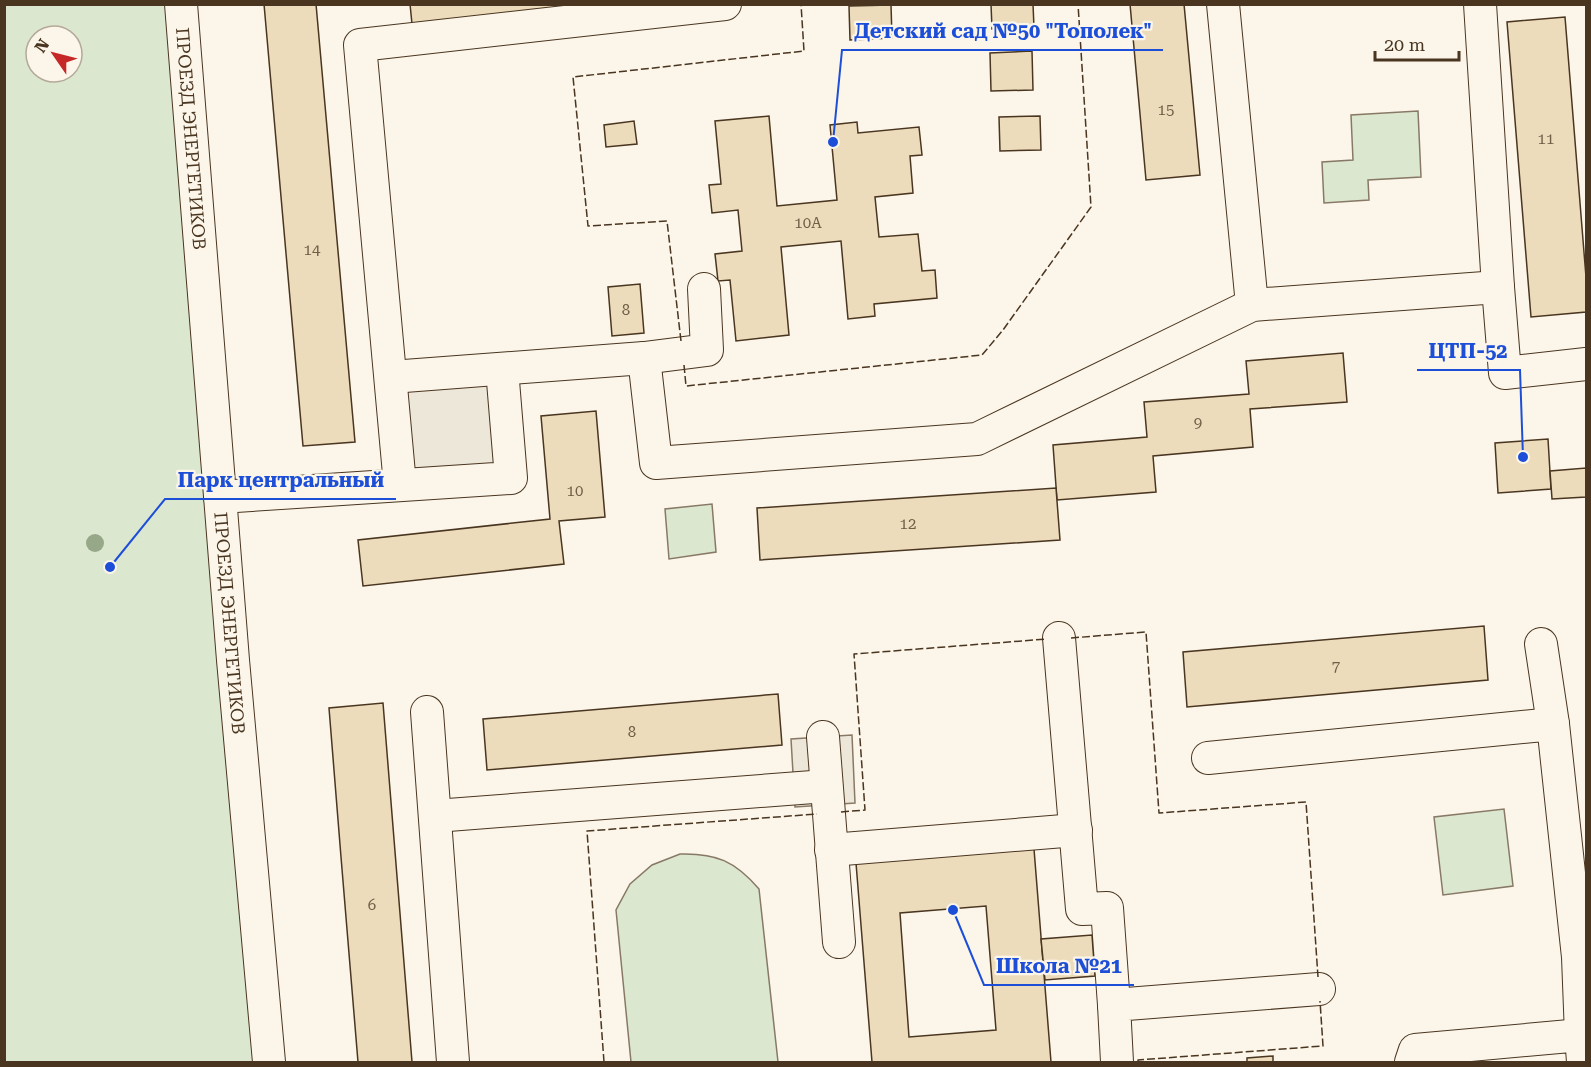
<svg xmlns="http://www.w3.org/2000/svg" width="1591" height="1067" font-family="'Roboto Serif',serif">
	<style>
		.green { fill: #dce7d0; stroke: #887966; stroke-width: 1.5; fill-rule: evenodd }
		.parking { fill: #ede7d9; stroke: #887966; stroke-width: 1.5 }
		.building { fill: #ecdcbc; stroke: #4a3520; stroke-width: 1.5; fill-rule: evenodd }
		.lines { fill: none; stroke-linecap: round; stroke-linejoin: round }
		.minor-casing { stroke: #4a3520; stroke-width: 34 }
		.minor { stroke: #fbf6e9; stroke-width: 32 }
		.fence { stroke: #4a3520; stroke-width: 1.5; stroke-dasharray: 8 3; stroke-linecap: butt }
		.tree { fill: #96a887 }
		.labels { text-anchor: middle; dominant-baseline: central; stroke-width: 4.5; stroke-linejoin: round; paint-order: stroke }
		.number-label { font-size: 15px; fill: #725f47 }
		.street-label { font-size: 18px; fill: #4a3520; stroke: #fbf6e9 }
		.leader { fill: none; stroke: #1d4ed8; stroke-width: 2 }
		.callout-dot { fill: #1d4ed8; stroke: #fbf6e9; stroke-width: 2 }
		.callout-label { font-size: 20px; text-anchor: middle; font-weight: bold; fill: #1d4ed8; stroke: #fbf6e9; stroke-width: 4.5; stroke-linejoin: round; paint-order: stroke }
	</style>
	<rect width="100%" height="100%" fill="#fbf6e9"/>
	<g class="green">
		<path d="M 5,5 L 168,5 L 259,1062 L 5,1062 ZM 36,36 L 72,36 L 72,72 L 36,72 Z"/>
		<polygon points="1418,111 1421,177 1368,180 1369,200 1324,203 1322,162 1353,160 1351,115"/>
		<polygon points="712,504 716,552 669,559 665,509"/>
		<polygon points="1504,809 1513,886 1443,895 1434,817"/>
		<path d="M 680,854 C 716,853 735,861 759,889 L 778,1062 L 631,1062 L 616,910 L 630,884 L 652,865 Z"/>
	</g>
	<g class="parking">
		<polygon points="502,369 511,478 400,485 391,377"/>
		<polygon points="852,735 855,803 795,807 791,739"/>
	</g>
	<g class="building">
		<polygon points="264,4 316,4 355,442 303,446"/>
		<polygon points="410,4 596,4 412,24"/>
		<polygon points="991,4 1033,4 1034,28 992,29"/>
		<polygon points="1130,4 1184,4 1200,175 1146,180"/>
		<polygon points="891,5 892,38 850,40 849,6"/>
		<polygon points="1565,17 1586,277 1586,312 1531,317 1507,22"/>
		<polygon points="1032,51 1033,90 991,91 990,53"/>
		<polygon points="769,116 777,206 837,200 830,125 857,122 858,133 919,127 922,155 910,156 913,193 875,197 879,237 918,234 922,271 935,270 937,298 874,304 875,316 848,319 841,241 781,247 789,335 736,341 730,280 718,281 715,254 742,251 738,210 712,213 709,185 721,184 715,121"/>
		<polygon points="1040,116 1041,150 1000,151 999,117"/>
		<polygon points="634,121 637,144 606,147 604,125"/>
		<polygon points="640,284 644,333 612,336 608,287"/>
		<polygon points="1343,353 1347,402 1250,409 1253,447 1153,456 1156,492 1057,500 1053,445 1147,437 1144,402 1249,394 1246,361"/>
		<polygon points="596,411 605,517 559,521 564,564 363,586 358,540 550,519 541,416"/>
		<polygon points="1548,439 1551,489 1498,493 1495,443"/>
		<polygon points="1586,468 1586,497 1552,499 1550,471"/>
		<polygon points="1056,488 1060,540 760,560 757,508"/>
		<polygon points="1484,626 1488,680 1187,707 1183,652"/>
		<polygon points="778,694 782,745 487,770 483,719"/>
		<polygon points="383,703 412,1062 358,1062 341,857 329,708"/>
		<path d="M 1034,849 L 1051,1062 L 872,1062 L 856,863 ZM 986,906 L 996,1030 L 909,1037 L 900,913 Z"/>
		<polygon points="1092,935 1095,976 1045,980 1041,939"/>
		<polygon points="1273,1056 1273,1062 1247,1062 1247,1058"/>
	</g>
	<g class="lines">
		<defs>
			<g id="minor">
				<path id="s1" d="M 181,4 L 233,660 L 269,1062"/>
				<polyline points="1223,4 1252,305"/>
				<polyline points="1480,4 1498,287"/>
				<polyline points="644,358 707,350 704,289"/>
				<polyline points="391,377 644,358 656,463 977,439 1252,305 1498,287 1505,373 1586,364"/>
				<polyline points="400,485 360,45 725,4"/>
				<polyline points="220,497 511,478 502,369"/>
				<polyline points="1059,638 1082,909 1107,908 1114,1005"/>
				<polyline points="1541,644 1553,724"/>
				<polyline points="427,712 453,1062"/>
				<polyline points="823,737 839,942"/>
				<polyline points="1208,758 1553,724 1578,957 1581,1035"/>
				<polyline points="435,816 826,786"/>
				<polyline points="831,850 1076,830"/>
				<polyline points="1117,1062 1114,1005 1319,989"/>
				<polyline points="1411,1062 1415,1050 1581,1035 1583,1062"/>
			</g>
		</defs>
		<use href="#minor" class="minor-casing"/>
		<use href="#minor" class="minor"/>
		<g class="fence">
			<polyline points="681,341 667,221 588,226 573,77 804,51 801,4"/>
			<polyline points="684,365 686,386 982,355 1003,330 1091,207 1078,4"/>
			<polyline points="1071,638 1146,632 1159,813 1306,802 1318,977"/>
			<polyline points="841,812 865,810 854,654 1047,639"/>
			<polyline points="604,1062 587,831 817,814"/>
			<polyline points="1138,1062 1138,1060 1323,1046 1320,1001"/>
		</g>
	</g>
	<circle class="tree" cx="95" cy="543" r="9"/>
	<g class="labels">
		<g class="number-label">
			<text x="1166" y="110">15</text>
			<text x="1546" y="139">11</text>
			<text x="808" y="223">10А</text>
			<text x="312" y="250">14</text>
			<text x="626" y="310">8</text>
			<text x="1198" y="423">9</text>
			<text x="575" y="491">10</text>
			<text x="908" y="524">12</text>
			<text x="1336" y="666">7</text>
			<text x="632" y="732">8</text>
			<text x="372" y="905">6</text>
		</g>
		<g class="street-label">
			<text stroke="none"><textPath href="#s1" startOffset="135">ПРОЕЗД ЭНЕРГЕТИКОВ</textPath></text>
			<text stroke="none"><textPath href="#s1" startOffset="621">ПРОЕЗД ЭНЕРГЕТИКОВ</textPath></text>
		</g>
	</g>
	<path class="leader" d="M833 142L842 50H1163M1523 457L1520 370H1417M110 567L165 499H396M953 910L984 985H1134"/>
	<g class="callout-dot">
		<circle cx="833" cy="142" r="6"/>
		<circle cx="1523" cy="457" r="6"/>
		<circle cx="110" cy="567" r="6"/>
		<circle cx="953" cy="910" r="6"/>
	</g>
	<g class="callout-label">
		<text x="1003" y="38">Детский сад №50 "Тополек"</text>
		<text x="1468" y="358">ЦТП-52</text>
		<text x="281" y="487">Парк центральный</text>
		<text x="1059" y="973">Школа №21</text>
	</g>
	<rect width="1591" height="1067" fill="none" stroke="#4a3520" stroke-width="12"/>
	<g transform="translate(54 54) rotate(305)"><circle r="28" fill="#fbf6e9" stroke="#b4a999" stroke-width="1.5"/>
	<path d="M0-4.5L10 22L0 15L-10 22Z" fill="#c62828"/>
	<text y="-9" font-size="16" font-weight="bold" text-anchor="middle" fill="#4a3520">N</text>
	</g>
	<path d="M1375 51v9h84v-9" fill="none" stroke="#4a3520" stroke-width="3"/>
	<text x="1384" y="51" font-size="18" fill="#4a3520" stroke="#fbf6e9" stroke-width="4.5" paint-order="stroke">20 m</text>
</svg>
